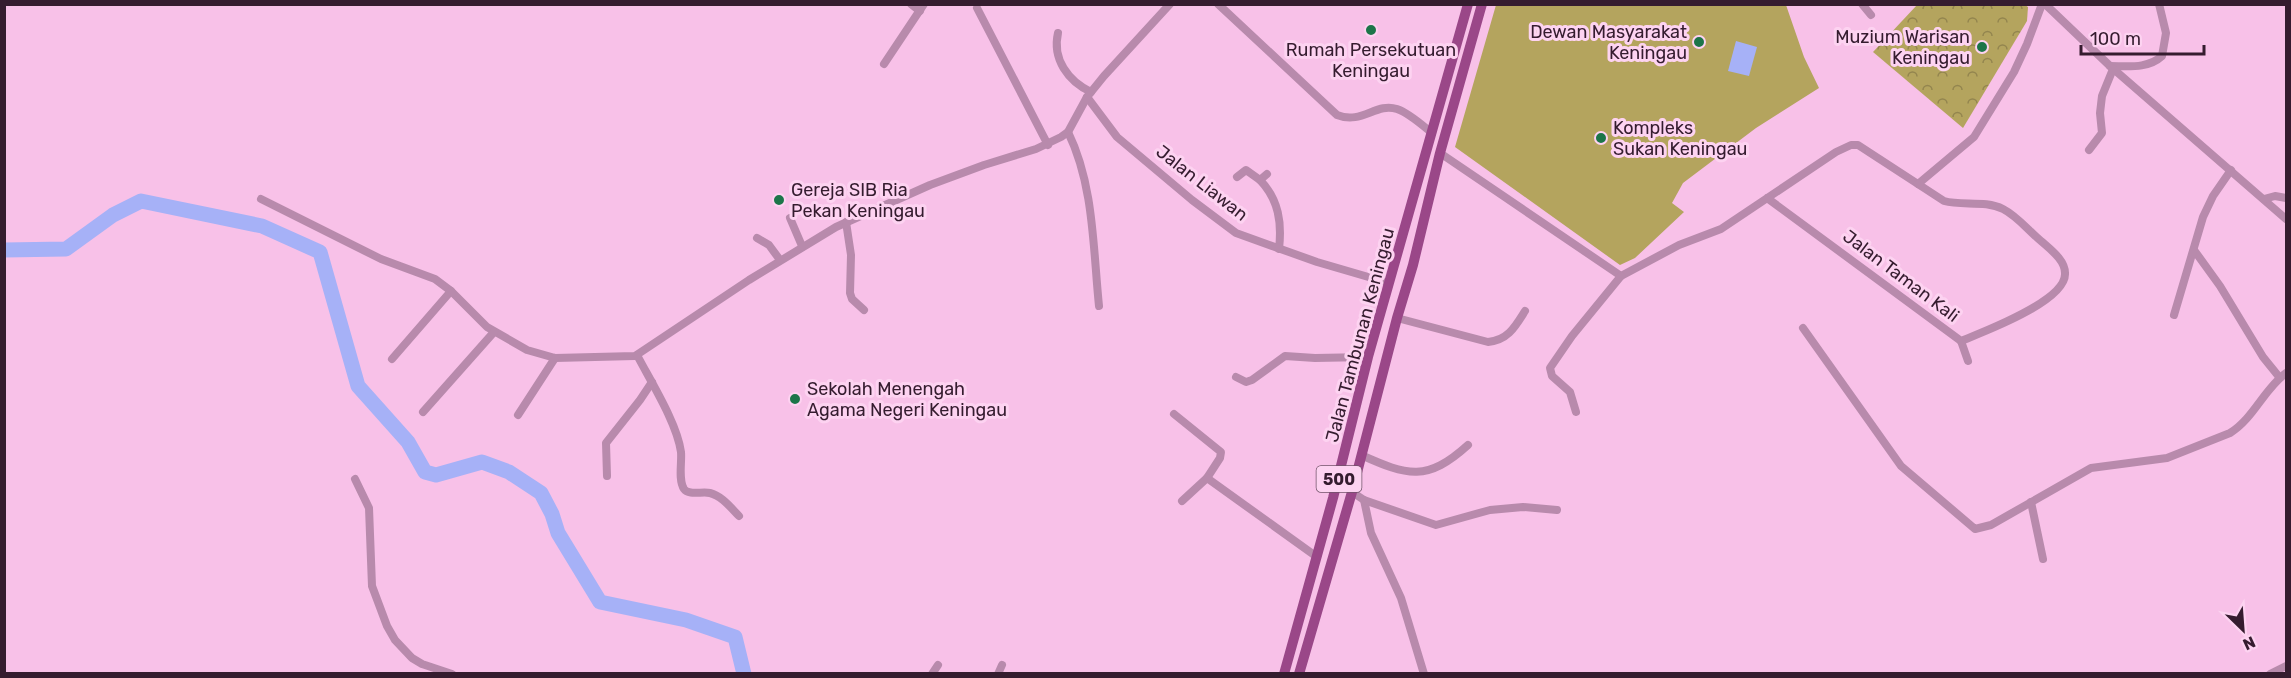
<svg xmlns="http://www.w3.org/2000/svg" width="2291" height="678" font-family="Rubik,sans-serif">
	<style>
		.park { fill: url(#park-crowns) }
		.garden { fill: #b4a45e }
		.water { fill: #a6b1f7 }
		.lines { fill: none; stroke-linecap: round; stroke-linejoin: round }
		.river { stroke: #a6b1f7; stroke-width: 15 }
		.minor { stroke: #b88aac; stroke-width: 8 }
		.major { stroke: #9a4788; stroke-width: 10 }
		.poi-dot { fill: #1c7549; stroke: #fdd3f1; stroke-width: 2 }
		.labels { text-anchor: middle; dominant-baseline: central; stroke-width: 6; stroke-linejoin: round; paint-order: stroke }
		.shield { fill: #fdd3f1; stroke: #715369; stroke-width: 1.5 }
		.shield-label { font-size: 16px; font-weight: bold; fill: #351c2f }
		.poi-label { font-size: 18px; fill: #351c2f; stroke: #fdd3f1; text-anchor: start }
		.street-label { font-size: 18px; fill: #351c2f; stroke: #fdd3f1 }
	</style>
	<defs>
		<pattern id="park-crowns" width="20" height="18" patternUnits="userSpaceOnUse" patternTransform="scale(1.5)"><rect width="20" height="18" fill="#b4a45e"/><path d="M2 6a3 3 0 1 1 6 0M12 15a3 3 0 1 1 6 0" fill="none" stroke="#93854e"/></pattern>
	</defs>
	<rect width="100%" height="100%" fill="#f8c1e8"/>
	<polygon class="park" points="2025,5 2028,7 2027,21 1963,128 1873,52 1917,5"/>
	<polygon class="garden" points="1496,5 1786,5 1804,57 1819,88 1756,128 1683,183 1672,203 1684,212 1635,258 1620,265 1455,147"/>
	<polygon class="water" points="1736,41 1757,47 1749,76 1728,71"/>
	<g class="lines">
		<polyline class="river" points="4,250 66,249 113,215 141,201 262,226 320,252 358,386 408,442 425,472 436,475 482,462 509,472 541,493 552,514 558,533 600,602 686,620 735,637 744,674"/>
		<g class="minor">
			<polyline points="911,4 920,11"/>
			<path d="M 1218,4 L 1337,115 C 1362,125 1376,102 1397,109 C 1409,113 1422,125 1432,133"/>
			<polyline points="1862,4 1871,15"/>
			<polyline points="2045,4 2110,66 2286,219"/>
			<polyline points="977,8 1048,145"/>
			<path d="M 1058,33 C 1052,59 1068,81 1091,92"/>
			<polyline points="884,64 924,4"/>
			<path d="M 2110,66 C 2128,66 2148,69 2162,56 L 2166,33 L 2159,4"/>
			<polyline points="1087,97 1117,137 1192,200 1236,233 1317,262 1389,283"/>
			<path d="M 1068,132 C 1094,185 1093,248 1099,306"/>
			<polyline points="2089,150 2102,133 2100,113 2102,96 2113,69"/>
			<path d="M 1440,153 L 1621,276 L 1679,245 L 1721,229 L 1836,152 L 1851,145 L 1858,145 L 1944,201 C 1962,206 1985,200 2003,209 C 2017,216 2029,231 2041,241 C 2051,250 2065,260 2065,273 C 2067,301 1983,332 1961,341 L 1767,198"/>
			<path d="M 1267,174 L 1260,180 C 1279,200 1282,223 1279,249"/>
			<polyline points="1237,177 1246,170 1260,180"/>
			<polyline points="1918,184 1974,137 2014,72 2027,44 2042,4"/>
			<polyline points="261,199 381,259 435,279 451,291 487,327 527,350 555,358 635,356 749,280 836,227 930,185 984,165 1036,149 1061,137 1068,132 1087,97 1104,76 1170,4"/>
			<polyline points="2264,199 2275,196 2286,198"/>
			<polyline points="790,218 802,246"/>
			<polyline points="846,222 851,255 850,293 852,299 864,310"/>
			<polyline points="757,238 769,245 780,260"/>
			<polyline points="2194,250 2220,286 2263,357 2280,378"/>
			<polyline points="2174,315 2203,217 2213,196 2231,170"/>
			<path d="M 1397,318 L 1488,342 C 1508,340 1515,327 1525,311"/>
			<path d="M 1803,328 L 1901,466 L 1975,529 L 1991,525 L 2091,468 L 2167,458 L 2230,433 C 2254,418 2264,389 2286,373"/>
			<polyline points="1961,341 1968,361"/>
			<path d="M 637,355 C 651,382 677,423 681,452 C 682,462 678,480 684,489 C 689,496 702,491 710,493 C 722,496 731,508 739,516"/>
			<polyline points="392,359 451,291"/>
			<polyline points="1236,377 1246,382 1252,380 1285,356 1315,358 1368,357"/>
			<polyline points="423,412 494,332"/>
			<polyline points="1576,412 1570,392 1552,376 1550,368 1572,336 1621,276"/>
			<polyline points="1174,414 1221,452 1220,458 1207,478"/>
			<polyline points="518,415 555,358"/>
			<path d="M 1361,455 C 1408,476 1427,482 1468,445"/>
			<polyline points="607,476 606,443 640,400 652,382"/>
			<polyline points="355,479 369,508 372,586 387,626 395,640 412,658 422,664 452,674"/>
			<polyline points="1352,492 1364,500 1371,533 1401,598 1424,674"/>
			<polyline points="1364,500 1436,525 1490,510 1523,507 1557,510"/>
			<polyline points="1182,501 1207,478 1317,557"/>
			<polyline points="2031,502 2043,559"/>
			<polyline points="932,674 938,665"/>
			<polyline points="998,674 1002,665"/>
			<polyline points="2270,674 2286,666"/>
		</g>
		<g class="major">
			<polyline points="1284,674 1333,498 1368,357 1468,4"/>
			<polyline points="1299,674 1352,492 1397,318 1413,265 1440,153 1482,4"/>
		</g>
	</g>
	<g class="poi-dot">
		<circle cx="1371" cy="30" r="6"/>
		<circle cx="1699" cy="42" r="6"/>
		<circle cx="1982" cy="47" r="6"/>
		<circle cx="1601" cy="138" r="6"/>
		<circle cx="779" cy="200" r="6"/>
		<circle cx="795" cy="399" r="6"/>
	</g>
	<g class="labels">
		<rect class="shield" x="1316.5" y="466" width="45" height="26" rx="4.5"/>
		<g class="shield-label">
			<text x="1339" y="479">500</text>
		</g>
		<g class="poi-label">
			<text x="1687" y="32" text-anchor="end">Dewan Masyarakat<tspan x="1687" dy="21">Keningau</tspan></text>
			<text x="1970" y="37" text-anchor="end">Muzium Warisan<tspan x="1970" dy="21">Keningau</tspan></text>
			<text x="1371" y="50" text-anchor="middle">Rumah Persekutuan<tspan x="1371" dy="21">Keningau</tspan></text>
			<text x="1613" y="128">Kompleks<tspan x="1613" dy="21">Sukan Keningau</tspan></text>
			<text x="791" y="190">Gereja SIB Ria<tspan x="791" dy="21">Pekan Keningau</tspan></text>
			<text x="807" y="389">Sekolah Menengah<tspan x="807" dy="21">Agama Negeri Keningau</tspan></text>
		</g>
		<g class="street-label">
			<text transform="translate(1202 183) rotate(38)">Jalan Liawan</text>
			<text transform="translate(1901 276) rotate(37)">Jalan Taman Kali</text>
			<text transform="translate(1360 335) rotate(-75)">Jalan Tambunan Keningau</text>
		</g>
	</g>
	<rect width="2291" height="678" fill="none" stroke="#351c2f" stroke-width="12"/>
	<g transform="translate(2243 630) rotate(155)" stroke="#fdd3f1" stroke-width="4.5" paint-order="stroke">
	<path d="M0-4.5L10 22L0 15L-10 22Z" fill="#351c2f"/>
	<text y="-9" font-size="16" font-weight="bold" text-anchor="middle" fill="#351c2f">N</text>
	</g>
	<path d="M2081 45v9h123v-9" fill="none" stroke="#351c2f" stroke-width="3"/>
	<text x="2090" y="45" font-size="18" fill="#351c2f" stroke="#fdd3f1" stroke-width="4.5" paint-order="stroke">100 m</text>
</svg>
